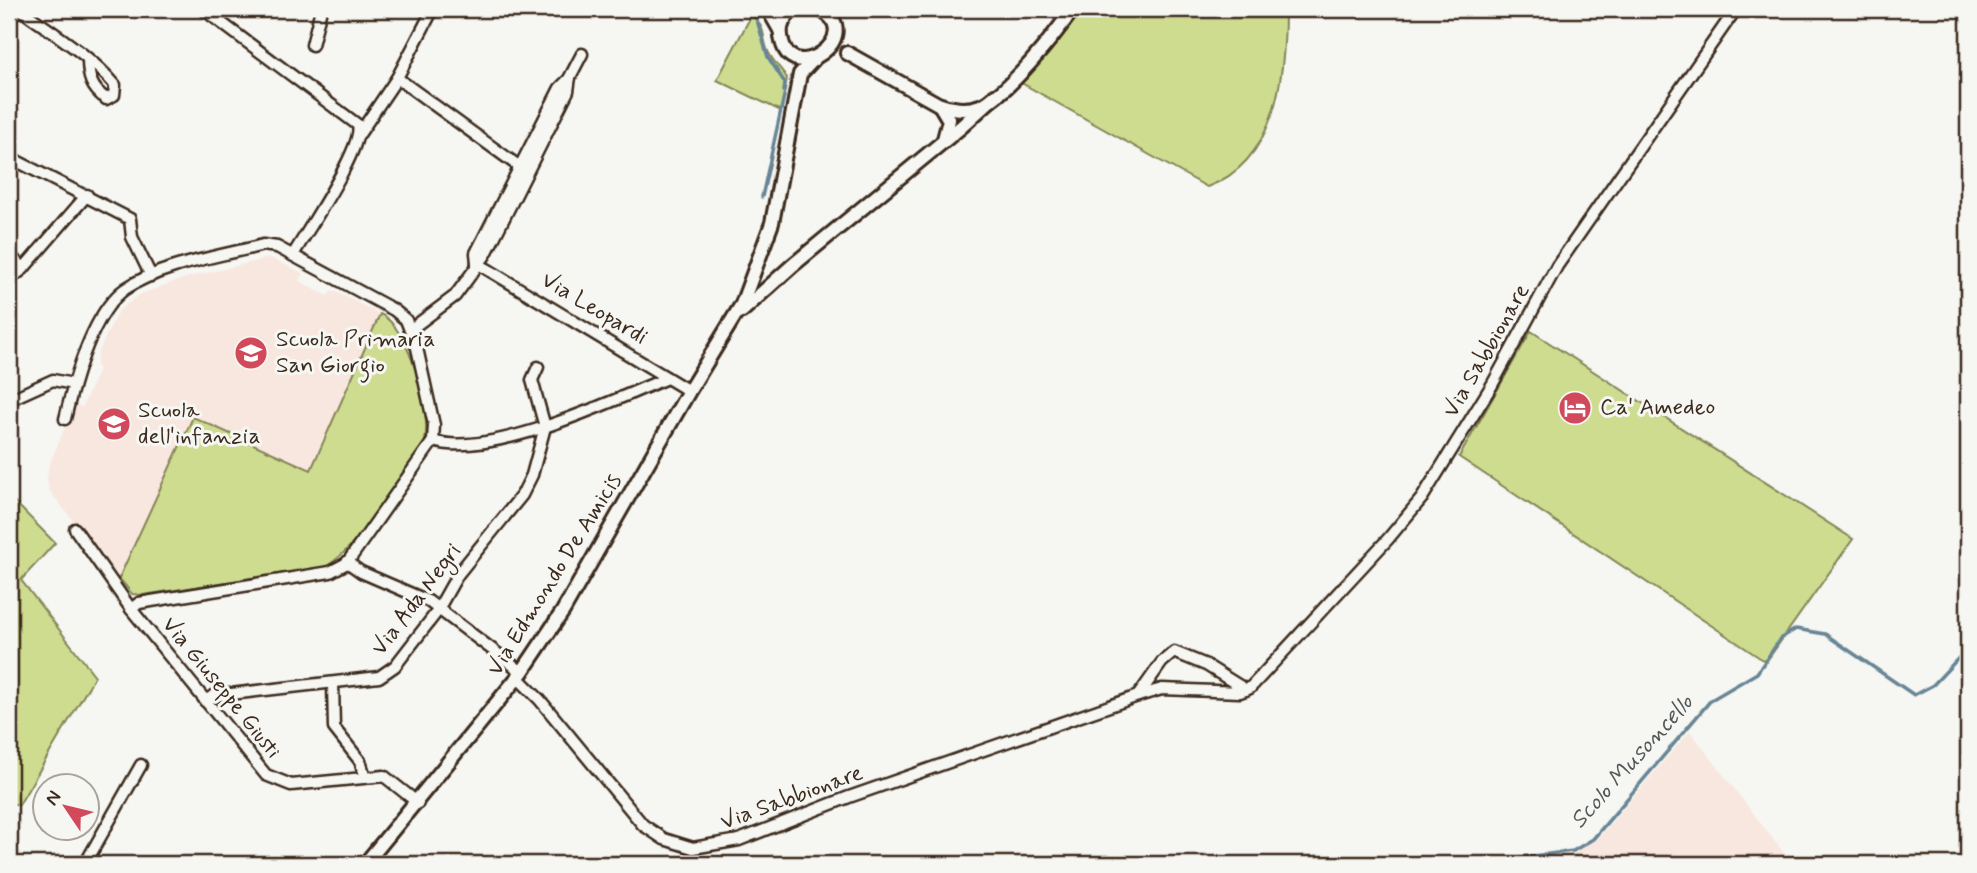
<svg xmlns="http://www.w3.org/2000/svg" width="1977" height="873" font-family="Mynerve,sans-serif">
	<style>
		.built { fill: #f8e7df }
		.green { fill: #cedc90; stroke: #848357; stroke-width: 2 }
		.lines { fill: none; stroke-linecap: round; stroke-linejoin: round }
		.stream { stroke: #678595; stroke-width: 3.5 }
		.minor-casing { stroke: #3b2a1e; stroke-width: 15 }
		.tertiary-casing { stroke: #3b2a1e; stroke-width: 18 }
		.minor { stroke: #f6f6f2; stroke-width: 10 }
		.tertiary { stroke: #f6f6f2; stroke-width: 12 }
		.labels { text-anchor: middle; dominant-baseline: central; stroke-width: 6; stroke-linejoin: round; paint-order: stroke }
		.street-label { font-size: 23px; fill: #3b2a1e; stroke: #f6f6f2 }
		.poi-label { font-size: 23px; fill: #3b2a1e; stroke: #f6f6f2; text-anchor: start }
		.water-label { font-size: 24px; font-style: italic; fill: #515859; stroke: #f6f6f2 }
	</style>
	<rect width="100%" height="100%" fill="#f6f6f2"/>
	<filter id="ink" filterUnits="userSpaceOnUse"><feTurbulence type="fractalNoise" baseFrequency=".0143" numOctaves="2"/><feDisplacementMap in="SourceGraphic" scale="14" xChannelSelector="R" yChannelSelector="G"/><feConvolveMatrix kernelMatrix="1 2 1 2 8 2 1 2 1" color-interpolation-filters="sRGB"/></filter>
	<g filter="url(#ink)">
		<g class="built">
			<polygon points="270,258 303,273 299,281 328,296 332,290 380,314 311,470 119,579 49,490 47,479 49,465 75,404 82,407 99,370 96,365 98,353 118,311 141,294 185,278"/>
			<polygon points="1690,731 1792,864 1512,864 1568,855 1596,840"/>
		</g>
		<g class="green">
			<path d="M 1078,9 L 1285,9 C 1285,74 1278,161 1207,187 L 1018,81 Z"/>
			<path d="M 751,16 C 766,26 762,35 767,49 C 771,60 781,68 787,78 L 781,111 L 717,80 Z"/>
			<path d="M 380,314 C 409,326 435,418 423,447 C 412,472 348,558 324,567 L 143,595 L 132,594 L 119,578 L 193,417 L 311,470 Z"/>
			<polygon points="1531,331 1853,539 1766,662 1459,457"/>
			<polygon points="9,496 55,543 21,580 95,676 19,805 9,803"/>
		</g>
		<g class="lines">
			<g class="stream">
				<polyline points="742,9 756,17 768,57 785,83 784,91"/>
				<polyline points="762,197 784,96"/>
				<polyline points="1468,864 1573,851 1593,839 1711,700 1757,673 1781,638 1796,629 1825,634 1914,695 1933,685 1968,648"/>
			</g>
			<defs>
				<g id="minor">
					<path d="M 20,9 C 52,33 89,54 115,85 L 114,95 L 106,99 C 91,88 88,77 88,59"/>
					<path d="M 203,9 L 358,125 C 364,147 307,231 293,255"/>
					<polyline points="312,45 321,9"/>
					<polyline points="397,78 524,170"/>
					<polyline points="360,133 397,78 433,9"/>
					<polyline points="9,157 130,219 132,237 151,276"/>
					<polyline points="9,254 23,269"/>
					<polyline points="477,263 689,391"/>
					<polyline points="477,263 476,253 560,88 570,78"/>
					<polyline points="9,280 23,269 87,195"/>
					<polyline points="411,329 455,296 486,254 568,91 570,77 582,54"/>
					<polyline points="9,400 53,380 73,384"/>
					<path d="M 65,419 C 74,380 92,313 125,289 C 160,265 221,256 263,245 L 277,247 L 394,310 L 406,320 L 417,348 L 434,425 L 433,441 L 347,563 L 330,572 L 139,603 L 131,609"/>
					<path d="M 433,441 C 490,459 612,401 667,378"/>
					<polyline points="75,529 131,609 266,775 291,785 384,776 418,803"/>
					<polyline points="347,562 361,572 428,601 522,672"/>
					<polyline points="518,678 540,700 643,825 664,839 693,848 739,840 849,797 1138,696 1162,689 1240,692 1250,688 1388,539 1422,498 1492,385 1557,266 1736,9"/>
					<polyline points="333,683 334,728 360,761 365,776"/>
					<polyline points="1138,696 1162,662 1174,652 1206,665 1246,690"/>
					<polyline points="205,701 213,696 379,677 395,666 436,613 458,574 522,495 532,475 545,427 532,380 538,367"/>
					<polyline points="85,864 141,765"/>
				</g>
				<g id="tertiary">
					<polyline points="768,9 780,30"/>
					<path d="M 795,9 C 786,15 779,24 781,36 C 789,93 870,33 819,9"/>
					<path d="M 847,53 L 938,104 C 950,109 967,111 980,106 C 1008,95 1056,33 1073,9"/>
					<polyline points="940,105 949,120 944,139"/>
					<polyline points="742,311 793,265 961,127 995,96"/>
					<polyline points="365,864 522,672 563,611 689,391 742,304 772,223 800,74 814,59"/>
				</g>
			</defs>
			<use href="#minor" class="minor-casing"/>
			<use href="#tertiary" class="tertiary-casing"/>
			<use href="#minor" class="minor"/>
			<use href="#tertiary" class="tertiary"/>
		</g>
	</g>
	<defs>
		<symbol id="school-disc" viewBox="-11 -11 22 22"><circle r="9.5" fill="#d1495b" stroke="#f6f6f2"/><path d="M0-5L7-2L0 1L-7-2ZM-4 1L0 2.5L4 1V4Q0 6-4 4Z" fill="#fff"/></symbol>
		<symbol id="hotel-disc" viewBox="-11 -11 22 22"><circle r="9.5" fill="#d1495b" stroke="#f6f6f2"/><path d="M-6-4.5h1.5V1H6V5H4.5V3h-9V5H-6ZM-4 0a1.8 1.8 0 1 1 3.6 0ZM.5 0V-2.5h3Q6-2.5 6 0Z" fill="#fff"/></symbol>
	</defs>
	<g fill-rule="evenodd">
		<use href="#school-disc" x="232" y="334" width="38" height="38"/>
		<use href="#hotel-disc" x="1556" y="389" width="38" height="38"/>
		<use href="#school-disc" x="95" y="405" width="38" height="38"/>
	</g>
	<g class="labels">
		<g class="street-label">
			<text transform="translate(594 309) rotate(31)">Via Leopardi</text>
			<text transform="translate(1487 351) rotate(-60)">Via Sabbionare</text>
			<text transform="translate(555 575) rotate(-58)">Via Edmondo De Amicis</text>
			<text transform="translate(417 600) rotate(-53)">Via Ada Negri</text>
			<text transform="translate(221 688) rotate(51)">Via Giuseppe Giusti</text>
			<text transform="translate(792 798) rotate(-20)">Via Sabbionare</text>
		</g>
		<g class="poi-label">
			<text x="276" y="340">Scuola Primaria<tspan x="276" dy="26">San Giorgio</tspan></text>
			<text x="1600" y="408">Ca' Amedeo</text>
			<text x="138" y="411">Scuola<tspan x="138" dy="26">dell'infanzia</tspan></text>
		</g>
		<g class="water-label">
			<text transform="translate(1632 762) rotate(-48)">Scolo Musoncello</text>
		</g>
	</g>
	<rect width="1977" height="873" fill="none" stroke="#f6f6f2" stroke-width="35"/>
	<rect x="18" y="18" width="1942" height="838" fill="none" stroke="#3b2a1e" stroke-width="2.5" filter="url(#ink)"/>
	<g transform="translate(66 807) rotate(305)"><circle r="33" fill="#f6f6f2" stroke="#aba49d" stroke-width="2"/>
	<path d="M0-5L12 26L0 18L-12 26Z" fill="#d1495b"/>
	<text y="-10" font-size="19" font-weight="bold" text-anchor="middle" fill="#3b2a1e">N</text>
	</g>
</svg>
